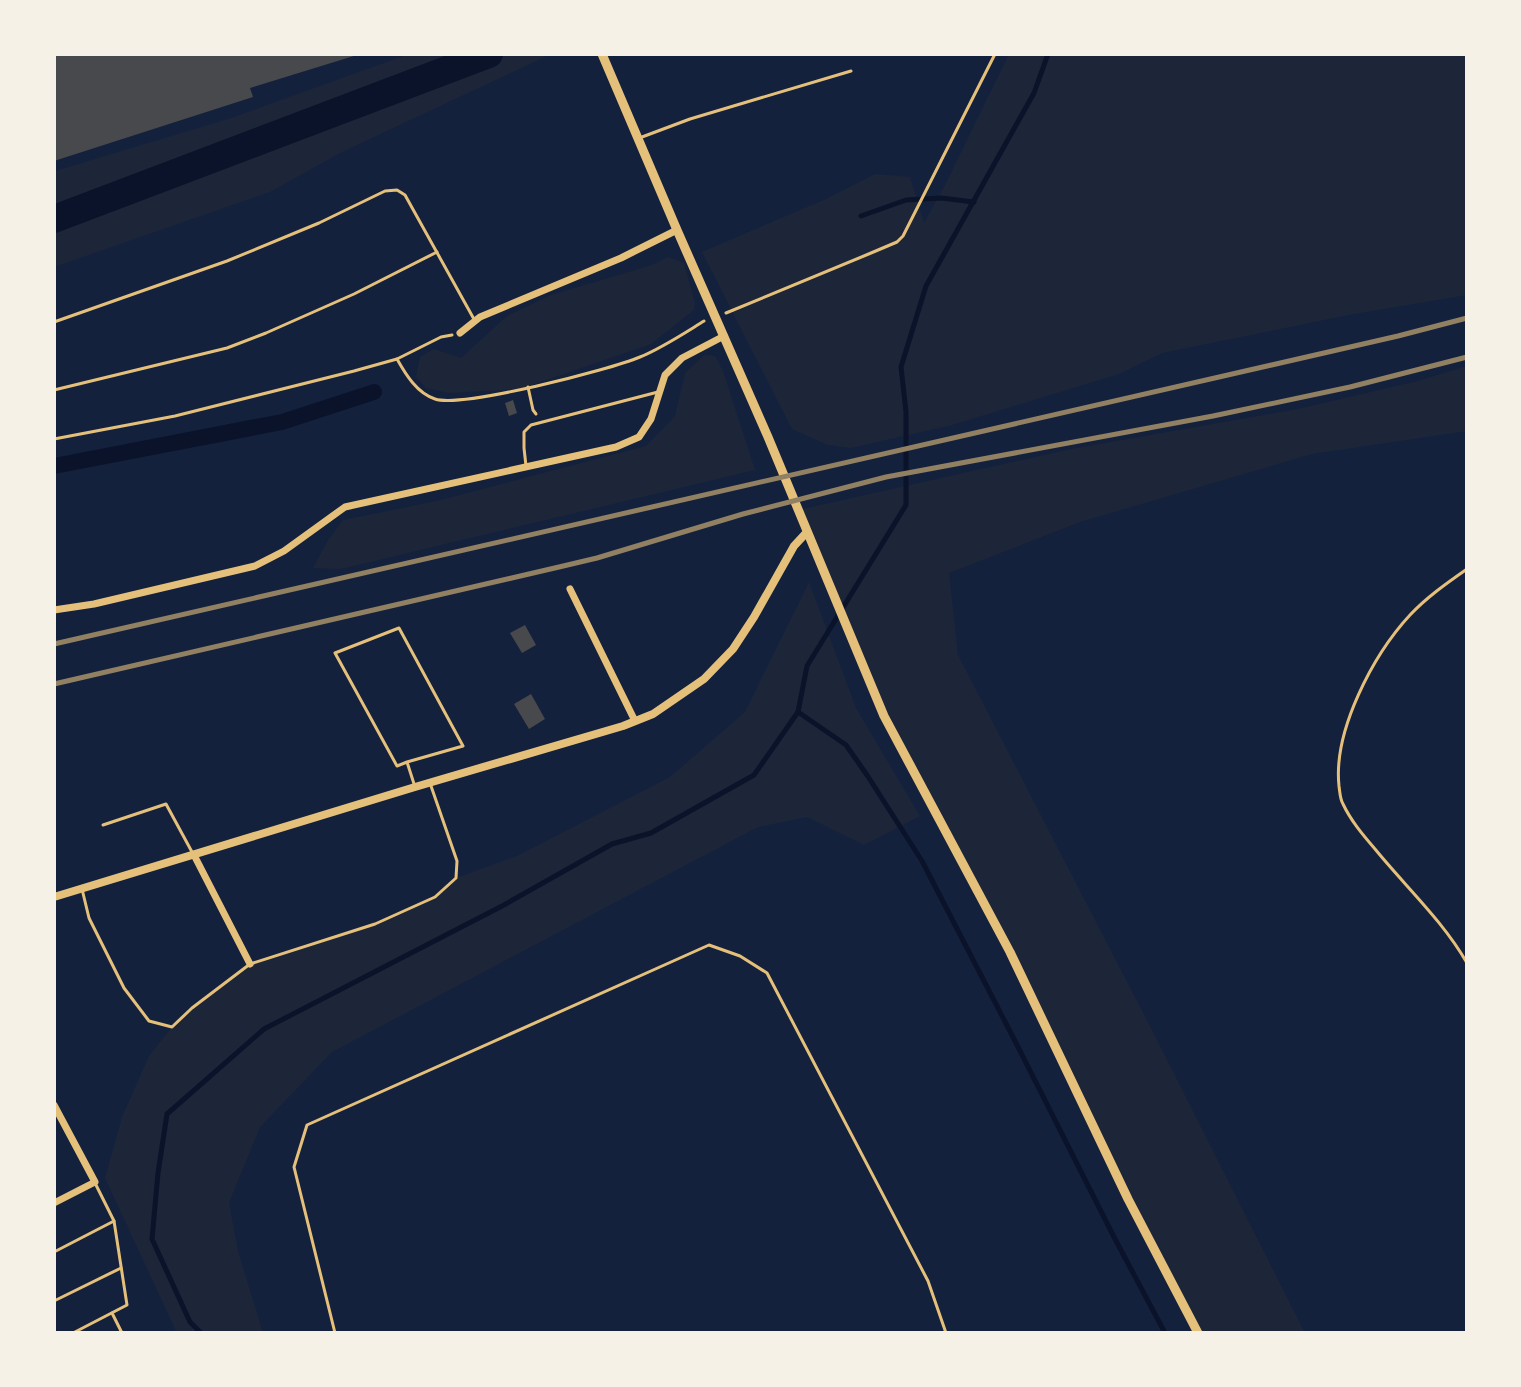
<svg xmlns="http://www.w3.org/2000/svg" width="1521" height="1387" font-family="Arial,sans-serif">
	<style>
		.green { fill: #1d2539 }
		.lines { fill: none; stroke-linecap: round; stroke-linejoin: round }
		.stream { stroke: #0b132b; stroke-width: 5 }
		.canal { stroke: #0b132b; stroke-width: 16 }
		.river { stroke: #0b132b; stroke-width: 28 }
		.building { fill: #48494c }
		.path { stroke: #e5c07b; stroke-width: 3 }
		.service { stroke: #e5c07b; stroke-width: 3 }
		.minor { stroke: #e5c07b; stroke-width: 7 }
		.tertiary { stroke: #e5c07b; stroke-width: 8 }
		.secondary { stroke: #e5c07b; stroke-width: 9 }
		.rail { stroke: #918062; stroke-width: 5 }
	</style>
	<rect width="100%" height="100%" fill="#14213d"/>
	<g class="green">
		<polygon points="409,54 551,54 340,153 270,192 54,267 55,171 228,119"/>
		<polygon points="1009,54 1467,54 1467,295 1354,314 1162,353 1119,374 952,425 851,448 828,445 792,429 702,252 826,199 875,174 910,177 924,223 946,183"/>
		<polygon points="668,257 684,263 695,304 694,310 651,344 520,389 449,393 426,388 416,377 420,357 434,349 461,358 507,316 551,295 652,265"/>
		<polygon points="704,355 715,356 723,371 755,470 341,569 313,568 328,540 343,520 437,501 646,446 675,416 685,373"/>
		<polygon points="1467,366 1467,431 1312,454 1080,522 949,573 958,655 1153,1032 1305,1333 1198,1333 1040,1015 898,744 798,510 1071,449 1298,409 1418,381"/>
		<polygon points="809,582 856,708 920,816 864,845 807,817 758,827 332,1052 260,1127 229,1203 238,1251 263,1333 177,1333 105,1178 122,1117 149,1056 172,1027 192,1008 250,964 375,924 435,897 456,878 517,856 670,777 745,712"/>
	</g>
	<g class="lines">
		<g class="stream">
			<polyline points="861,216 906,200 941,198 974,202"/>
			<polyline points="798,712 846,745 867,775 922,861 1015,1041 1115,1239 1165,1333"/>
			<polyline points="201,1333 190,1322 152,1239 158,1173 167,1114 264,1029 504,905 612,844 651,833 754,775 798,712 807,666 906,505 906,412 901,367 926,286 1034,93 1048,54"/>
		</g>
		<polyline class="canal" points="54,466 282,422 374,392"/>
		<polyline class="river" points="54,219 489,54"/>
	</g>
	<g class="building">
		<polygon points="54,54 357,54 357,55 250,88 253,97 54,161"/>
		<polygon points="513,400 517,413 509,416 505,403"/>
		<polygon points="525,625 536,645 522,653 510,633"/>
		<polygon points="531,694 545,719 529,729 514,704"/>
	</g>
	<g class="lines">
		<g class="path">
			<polyline points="726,313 871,253 897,242 903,236 995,54"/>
			<path d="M 397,359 C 406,375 417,393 435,399 C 462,408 609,370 640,357 C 662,348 683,334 704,321"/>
			<polyline points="528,387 533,410 536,414"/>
			<polyline points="54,439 175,416 354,371 397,359 441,337 452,335"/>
		</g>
		<g class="service">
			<polyline points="642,137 690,119 851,71"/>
			<polyline points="54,322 227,261 319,223 385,191 397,190 405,195 475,321"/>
			<polyline points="54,390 227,348 266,333 354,294 437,252"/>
			<polyline points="526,466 524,448 524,432 531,425 658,392"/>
			<path d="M 1467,569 C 1447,583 1427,597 1410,615 C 1373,655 1333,731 1339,786 C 1340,793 1340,799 1343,804 C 1351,821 1363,835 1375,849 C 1406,887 1443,921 1467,963"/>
			<polyline points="407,762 463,746 399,628 335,653 397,766 407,762 415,787"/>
			<polyline points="103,825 166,804 192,852"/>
			<polyline points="82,889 89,918 124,988 149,1021 172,1027 192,1008 250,964 375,924 435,897 456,878 457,861 431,786"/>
			<polyline points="54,1252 114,1221"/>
			<polyline points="54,1301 121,1268"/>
			<polyline points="112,1313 122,1333"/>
			<polyline points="73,1333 127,1305 114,1221 95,1183"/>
			<polyline points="335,1333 294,1167 307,1125 709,945 740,956 767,973 928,1281 946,1333"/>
		</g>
		<g class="minor">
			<polyline points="460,333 480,317 621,258 677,230"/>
			<polyline points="570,589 635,721"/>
			<polyline points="54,610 94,604 255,566 284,551 345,507 616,447 639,437 651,419 665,375 682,358 724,336"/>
			<polyline points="194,855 250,964"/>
			<polyline points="54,1105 95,1182 54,1203"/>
		</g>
		<polyline class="tertiary" points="54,897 415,787 623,726 653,714 704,679 733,649 754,617 794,546 807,532"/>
		<polyline class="secondary" points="602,54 677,230 768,437 884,716 1010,952 1128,1199 1198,1333"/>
		<g class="rail">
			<polyline points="54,644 1398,336 1467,318"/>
			<polyline points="54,684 559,567 597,558 743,514 886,477 1213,416 1350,387 1467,357"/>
		</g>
	</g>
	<rect width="1521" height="1387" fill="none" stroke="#f6f1e7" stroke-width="112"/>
</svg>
